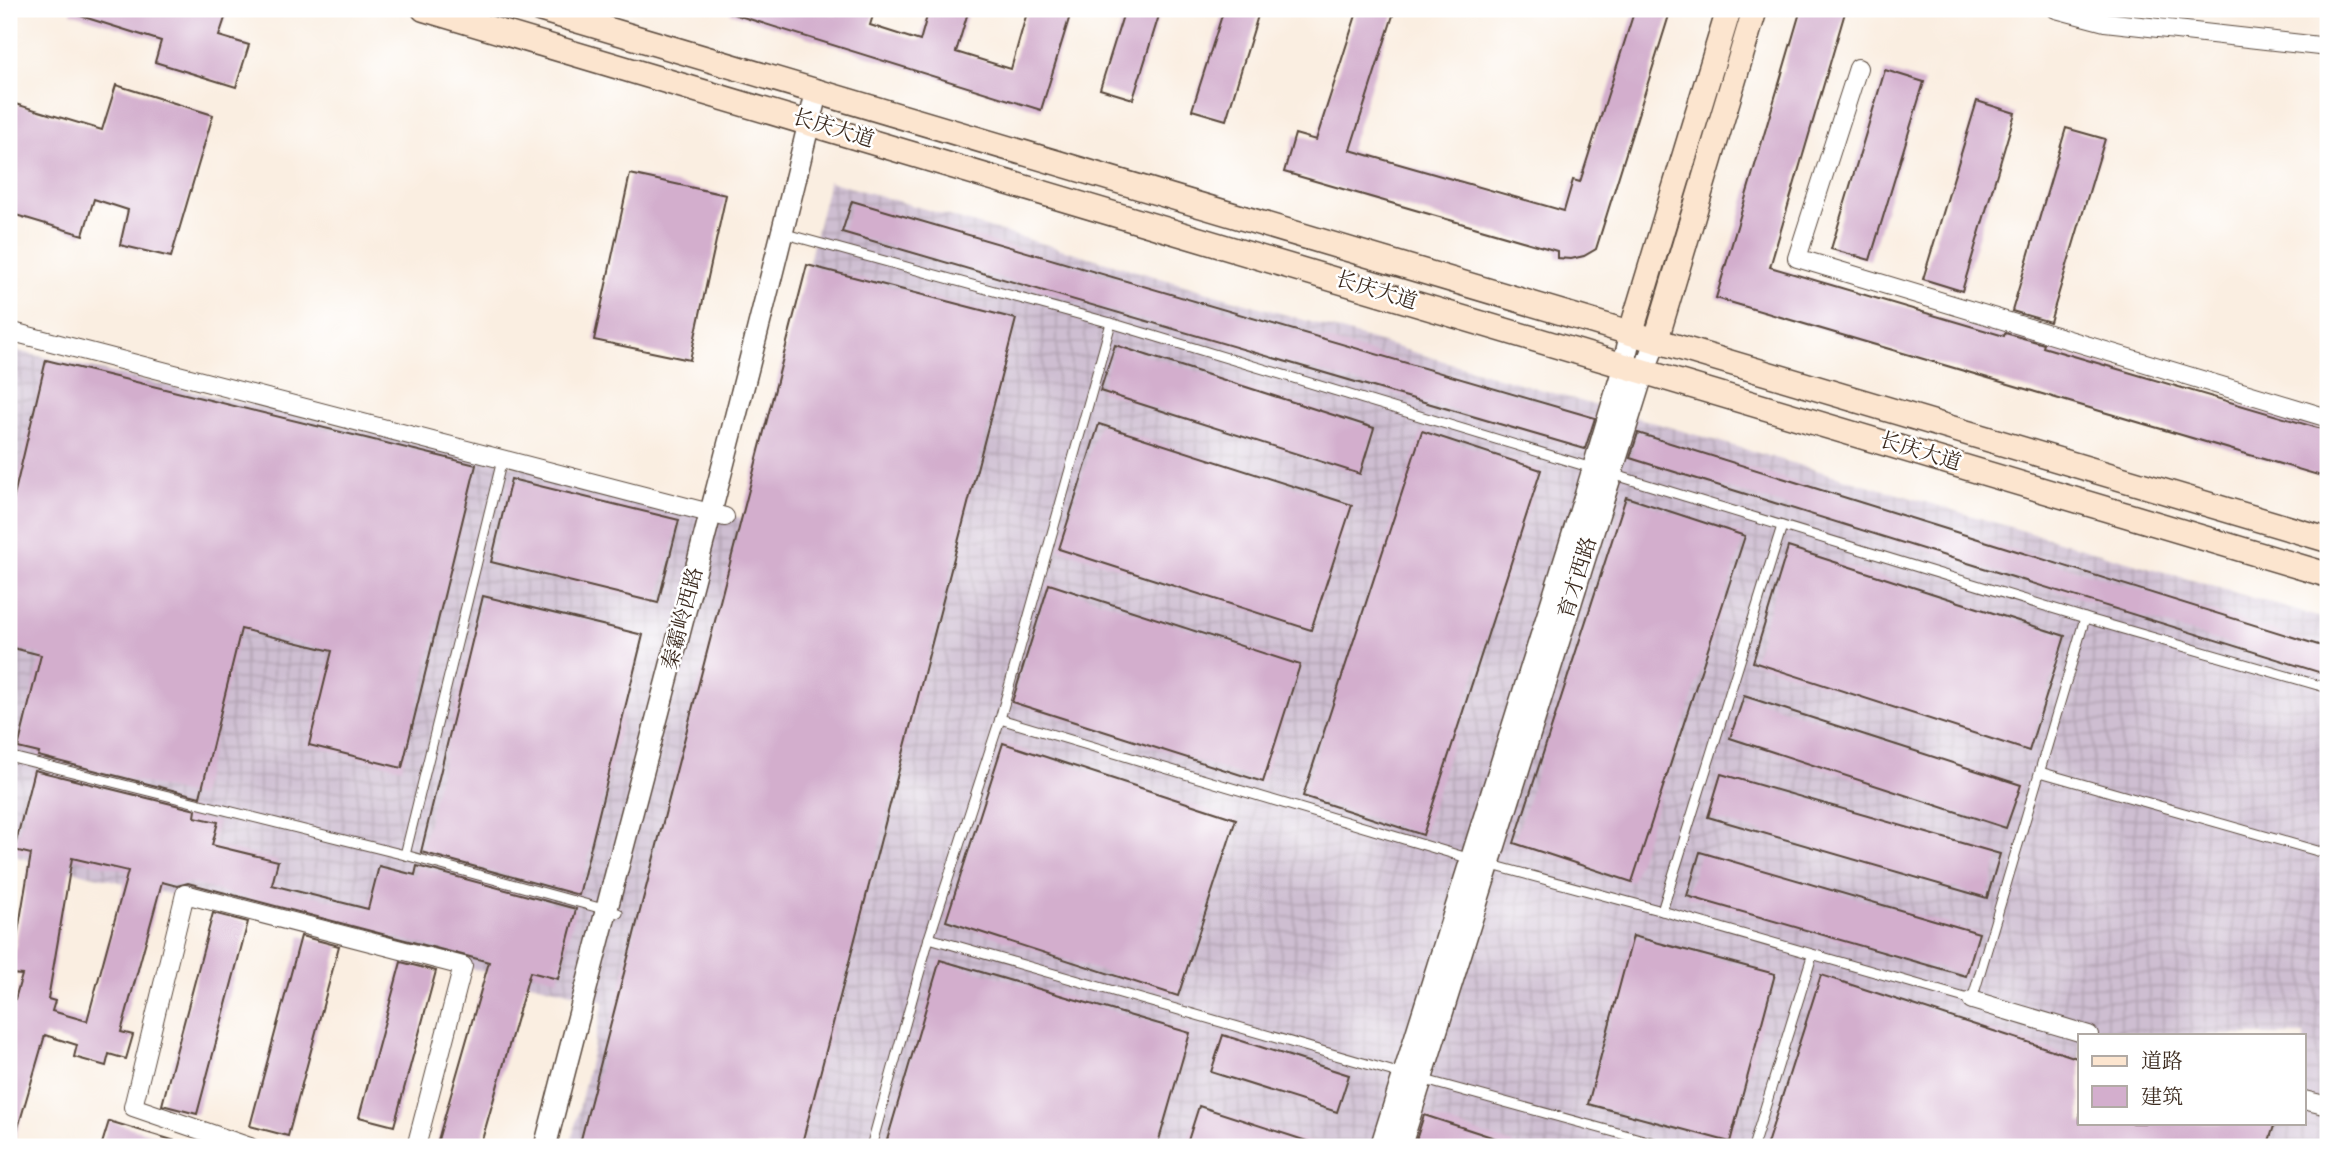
<svg xmlns="http://www.w3.org/2000/svg" width="2337" height="1156" font-family="'Sorts Mill Goudy','Noto Serif SC',serif">
	<style>
		.industrial { fill: url(#industrial-grid); fill-rule: evenodd }
		.building { fill: #d3aecd; fill-rule: evenodd }
		.lines { fill: none; stroke-linecap: round; stroke-linejoin: round }
		.service-casing { stroke: #58473b; stroke-width: 11 }
		.minor-casing { stroke: #58473b; stroke-width: 20 }
		.tertiary-casing { stroke: #58473b; stroke-width: 24 }
		.secondary-casing { stroke: #58473b; stroke-width: 27 }
		.service { stroke: #fff; stroke-width: 9 }
		.minor { stroke: #fff; stroke-width: 18 }
		.tertiary { stroke: #fff; stroke-width: 21 }
		.secondary { stroke: #fce5cf; stroke-width: 24 }
		.labels { text-anchor: middle; dominant-baseline: central; stroke-width: 5; stroke-linejoin: round; paint-order: stroke }
		.street-label { font-size: 21px; fill: #3b2a1e; stroke: #fff }
	</style>
	<defs>
		<pattern id="industrial-grid" width="8" height="8" patternUnits="userSpaceOnUse" patternTransform="scale(1.75)"><rect width="8" height="8" fill="#cebed1"/><path d="M0 4h8M4 0v8" fill="none" stroke="#b2a3b3"/></pattern>
	</defs>
	<rect width="100%" height="100%" fill="#fff"/>
	<filter id="ink" filterUnits="userSpaceOnUse"><feTurbulence type="fractalNoise" baseFrequency=".0143" numOctaves="2"/><feDisplacementMap in="SourceGraphic" scale="14" xChannelSelector="R" yChannelSelector="G"/><feConvolveMatrix kernelMatrix="1 2 1 2 8 2 1 2 1" color-interpolation-filters="sRGB"/></filter>
	<filter id="wash" filterUnits="userSpaceOnUse"><feTurbulence type="fractalNoise" baseFrequency=".00686" numOctaves="4" result="noise"/><feDisplacementMap in="SourceGraphic" scale="28" xChannelSelector="R" yChannelSelector="G"/><feGaussianBlur stdDeviation="1.57" result="paint"/><feColorMatrix in="noise" values="0 0 0 0 0 0 0 0 0 0 0 0 0 0 0 0 0 1.4 0 .05"/><feComposite in="paint" operator="in"/></filter>
	<g filter="url(#wash)">
		<rect width="100%" height="100%" fill="#faeee1"/>
		<path class="industrial" d="M 829,181 L 2328,620 L 2328,1147 L 570,1147 L 604,1001 L 9,855 L 9,676 L 11,657 L 9,656 L 9,349 L 745,519 ZM 2080,1035 L 2304,1035 L 2304,1123 L 2080,1123 Z"/>
		<g id="blocks">
			<g class="building">
				<polygon points="72,9 228,9 219,36 249,45 236,87 155,62 161,41 71,13"/>
				<polygon points="731,9 817,9 836,15 838,9 875,9 870,25 920,41 929,9 969,9 956,52 1011,69 1028,9 1072,9 1041,110 730,13"/>
				<polygon points="1125,9 1161,9 1133,99 1100,89"/>
				<polygon points="1224,9 1260,9 1226,120 1192,110"/>
				<polygon points="1358,9 1395,9 1350,150 1564,211 1573,180 1580,182 1635,9 1671,9 1596,249 1584,256 1571,259 1557,258 1557,251 1284,172 1295,134 1316,140"/>
				<polygon points="1801,9 1846,9 1770,267 2004,336 2005,333 2044,344 2043,347 2328,431 2328,478 1716,298"/>
				<polygon points="1885,70 1924,82 1870,260 1831,249"/>
				<polygon points="116,85 213,115 171,257 120,245 128,210 94,199 83,235 9,213 9,102 102,130"/>
				<polygon points="1977,101 2015,113 1962,291 1923,279"/>
				<polygon points="2066,128 2105,139 2050,322 2012,311"/>
				<polygon points="630,174 726,195 690,360 594,340"/>
				<polygon points="852,201 1595,418 1585,449 842,232"/>
				<polygon points="807,265 1016,319 801,1147 579,1147"/>
				<polygon points="1115,345 1374,428 1360,474 1100,391"/>
				<polygon points="46,360 476,465 402,768 309,745 332,651 241,629 200,797 38,756 39,753 18,748 41,655 9,647 9,517"/>
				<polygon points="1099,424 1352,505 1311,630 1059,549"/>
				<polygon points="1422,431 1541,470 1423,835 1303,796"/>
				<polygon points="1638,433 2328,648 2328,675 1630,458"/>
				<polygon points="511,479 679,520 658,603 491,562"/>
				<polygon points="1626,497 1745,536 1632,882 1514,843"/>
				<polygon points="1788,547 2065,636 2029,751 1753,662"/>
				<polygon points="1049,584 1300,665 1263,782 1012,702"/>
				<polygon points="483,596 643,635 579,895 421,852"/>
				<polygon points="1744,696 2021,785 2006,828 1730,738"/>
				<polygon points="1003,743 1236,819 1178,996 946,921"/>
				<path d="M 34,770 L 196,810 L 195,817 L 218,822 L 212,845 L 278,861 L 272,885 L 368,909 L 379,866 L 415,875 L 417,866 L 576,909 L 558,979 L 530,972 L 480,1147 L 436,1147 L 489,962 L 188,883 L 177,886 L 162,882 L 121,1032 L 133,1035 L 126,1059 L 109,1054 L 106,1066 L 74,1057 L 77,1045 L 45,1035 L 13,1145 L 9,1144 L 9,1020 L 22,975 L 11,974 L 31,854 L 14,850 ZM 72,858 L 128,871 L 87,1021 L 52,1011 L 55,1001 L 48,999 Z"/>
				<polygon points="1721,774 2000,854 1987,898 1708,817"/>
				<polygon points="1700,852 1979,933 1966,976 1687,896"/>
				<polygon points="213,913 248,922 197,1114 162,1105"/>
				<polygon points="301,936 339,946 288,1136 250,1126"/>
				<polygon points="1633,936 1775,974 1730,1142 1588,1104"/>
				<polygon points="940,960 1190,1033 1157,1147 885,1147"/>
				<polygon points="401,962 436,971 394,1126 359,1117"/>
				<polygon points="1821,975 2080,1059 2080,1123 2275,1123 2267,1147 1766,1147"/>
				<polygon points="1223,1035 1349,1075 1337,1112 1211,1072"/>
				<polygon points="1199,1106 1316,1144 1315,1147 1186,1147"/>
				<polygon points="1424,1115 1513,1144 1512,1147 1437,1147 1416,1140"/>
				<polygon points="109,1121 182,1143 181,1147 101,1147"/>
			</g>
		</g>
	</g>
	<g filter="url(#ink)">
		<use href="#blocks" fill-opacity="0" stroke="#58473b" stroke-width="2"/>
		<g class="lines">
			<defs>
				<g id="service">
					<polyline points="782,233 1111,323 1592,468"/>
					<polyline points="1612,474 2085,618 2328,688"/>
					<polyline points="1000,719 1471,859"/>
					<polyline points="12,757 405,855 618,913"/>
					<polyline points="2040,772 2328,854"/>
					<polyline points="405,855 502,460"/>
					<polyline points="1488,864 1662,911 1972,1000 2085,618"/>
					<polyline points="1662,911 1782,526"/>
					<polyline points="929,938 1405,1075"/>
					<polyline points="1421,1079 1669,1147"/>
					<polyline points="871,1147 929,938 1000,719 1111,323"/>
					<polyline points="1753,1147 1812,956"/>
				</g>
				<g id="minor">
					<polyline points="2056,9 2105,22 2328,47"/>
					<polyline points="1858,68 1797,258 2328,418"/>
					<polyline points="9,331 725,517"/>
					<polyline points="1972,1000 2089,1035"/>
					<polyline points="2304,1100 2328,1106"/>
					<polyline points="250,1147 133,1107 185,894 463,966 416,1147"/>
				</g>
				<g id="tertiary">
					<path d="M 545,1147 C 635,795 732,444 817,90"/>
					<polyline points="1381,1147 1586,493 1621,376 1631,332"/>
					<polyline points="1400,1147 1640,382 1656,340"/>
				</g>
				<g id="secondary">
					<polyline points="424,9 2328,575"/>
					<polyline points="539,9 2328,540"/>
					<polyline points="1631,332 1729,9"/>
					<polyline points="1656,340 1755,9"/>
				</g>
			</defs>
			<use href="#service" class="service-casing"/>
			<use href="#minor" class="minor-casing"/>
			<use href="#tertiary" class="tertiary-casing"/>
			<use href="#secondary" class="secondary-casing"/>
			<use href="#service" class="service"/>
			<use href="#minor" class="minor"/>
			<use href="#tertiary" class="tertiary"/>
			<use href="#secondary" class="secondary"/>
		</g>
	</g>
	<g class="labels">
		<g class="street-label">
			<text transform="translate(833 130) rotate(17)">长庆大道</text>
			<text transform="translate(1376 292) rotate(17)">长庆大道</text>
			<text transform="translate(1920 453) rotate(17)">长庆大道</text>
			<text transform="translate(1579 578) rotate(-73)">育才西路</text>
			<text transform="translate(684 619) rotate(-75)">秦霸岭西路</text>
		</g>
	</g>
	<rect width="2337" height="1156" fill="none" stroke="#fff" stroke-width="35"/>
	<rect x="2078" y="1034" width="228" height="91" fill="#ffffff" stroke="#b1aaa5" stroke-width="2"/>
	<rect x="2092" y="1056" width="35" height="10" fill="#fce5cf" stroke="#b1aaa5" stroke-width="2"/>
	<text x="2141" y="1068" font-size="21" fill="#3b2a1e">道路</text>
	<rect x="2092" y="1086" width="35" height="21" fill="#d3aecd" stroke="#b1aaa5" stroke-width="2"/>
	<text x="2141" y="1104" font-size="21" fill="#3b2a1e">建筑</text>
</svg>
